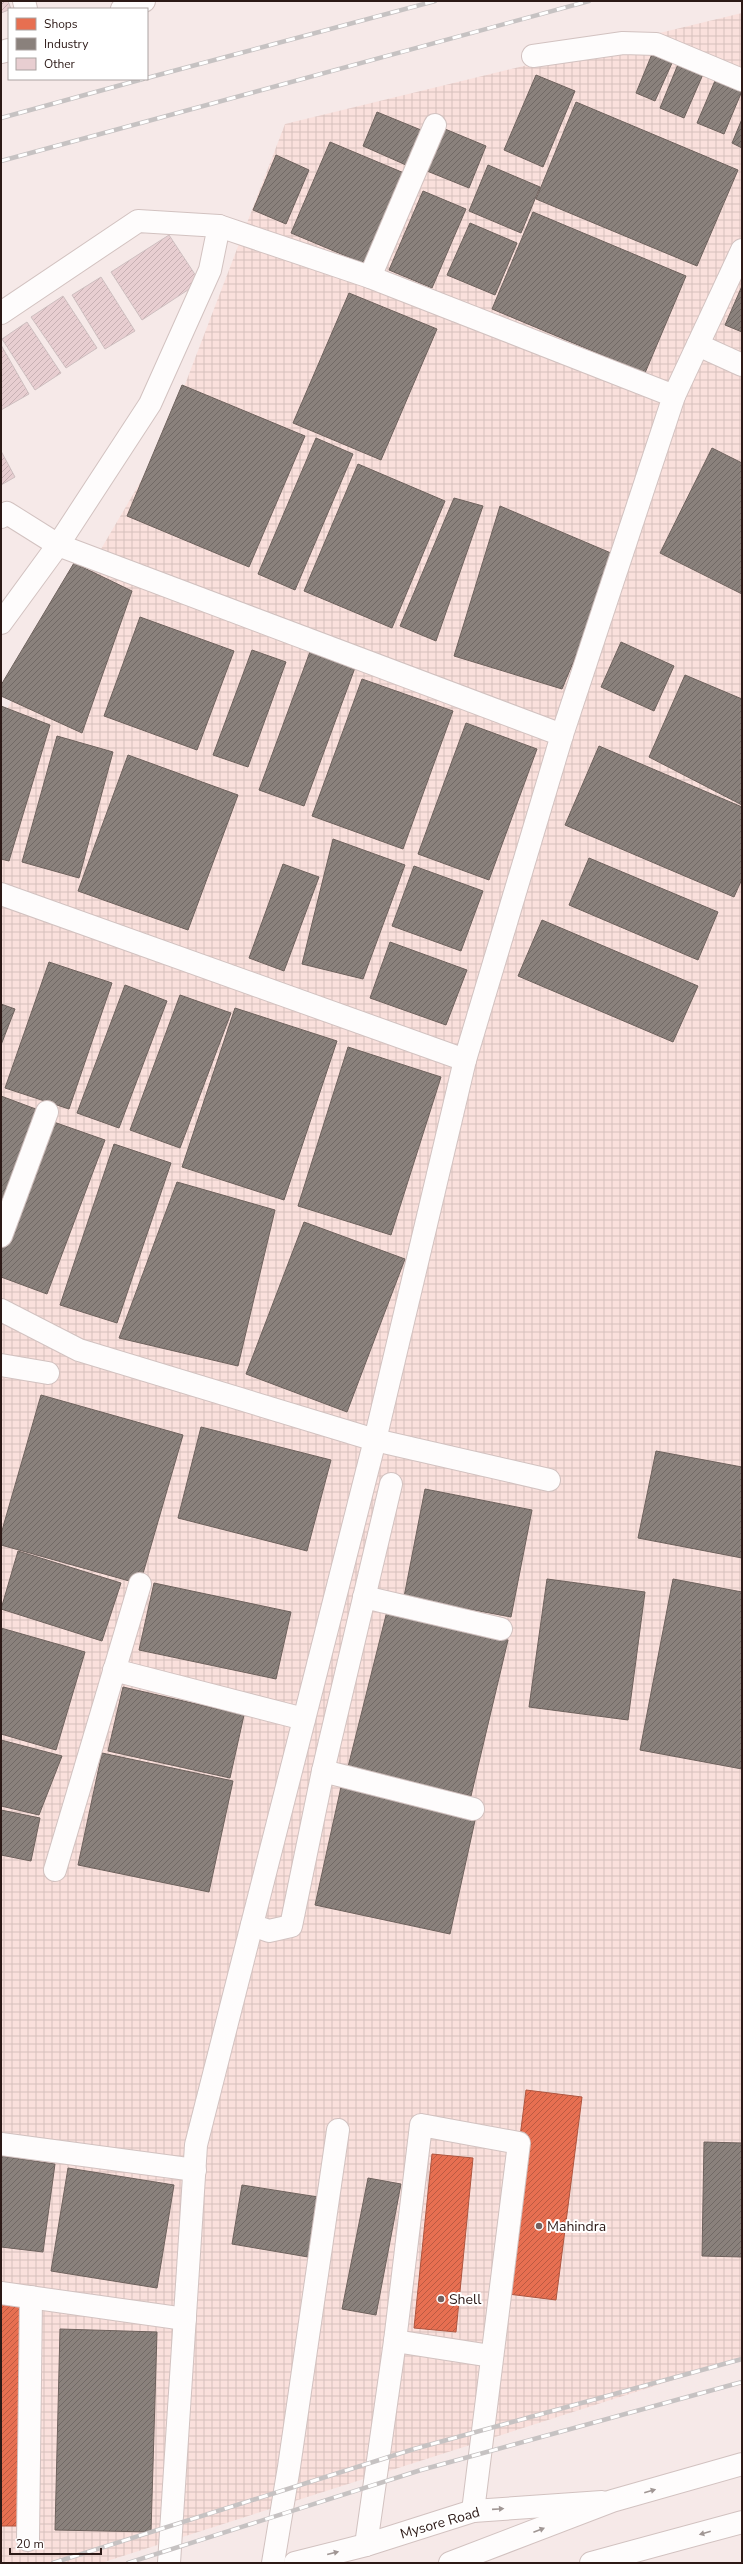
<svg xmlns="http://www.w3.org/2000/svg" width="743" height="2564" font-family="'Nunito Sans',sans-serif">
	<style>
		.industrial { fill: url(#industrial-grid) }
		.shops { fill: url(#shops-hatch); stroke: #af553f }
		.industry { fill: url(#industry-hatch); stroke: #6e625d }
		.building { fill: url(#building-hatch); stroke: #cebfc0 }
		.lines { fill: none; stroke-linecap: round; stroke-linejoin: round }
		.minor-casing { stroke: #d2c2c0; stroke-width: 24 }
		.highway-casing { stroke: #d2c2c0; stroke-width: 24 }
		.minor { stroke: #fefcfc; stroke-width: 22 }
		.highway { stroke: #fefcfc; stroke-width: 22 }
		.rail-casing { stroke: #c6c2c2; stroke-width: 4.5 }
		.rail { stroke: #fff; stroke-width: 3; stroke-dasharray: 9; stroke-linecap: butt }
		.oneway { fill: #a09694 }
		.poi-dot { fill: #736260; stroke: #fff; stroke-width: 1.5 }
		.labels { text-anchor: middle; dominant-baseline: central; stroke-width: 4; stroke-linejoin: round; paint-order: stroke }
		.poi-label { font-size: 14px; fill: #2c1916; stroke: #fff; text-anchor: start }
		.street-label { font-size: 14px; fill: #2c1916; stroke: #fff }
	</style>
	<defs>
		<pattern id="industrial-grid" width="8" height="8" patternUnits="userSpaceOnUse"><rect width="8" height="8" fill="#fae0dc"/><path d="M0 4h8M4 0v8" fill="none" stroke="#d6c0bc"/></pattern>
		<pattern id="shops-hatch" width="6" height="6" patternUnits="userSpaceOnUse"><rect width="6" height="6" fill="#e76f51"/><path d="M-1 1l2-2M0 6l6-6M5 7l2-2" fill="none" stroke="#bb5a42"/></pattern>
		<pattern id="industry-hatch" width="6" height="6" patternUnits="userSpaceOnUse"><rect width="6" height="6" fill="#8a817c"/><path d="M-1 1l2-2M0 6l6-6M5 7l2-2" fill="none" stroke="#716965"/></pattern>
		<pattern id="building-hatch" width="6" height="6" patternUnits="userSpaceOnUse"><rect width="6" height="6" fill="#e8ced1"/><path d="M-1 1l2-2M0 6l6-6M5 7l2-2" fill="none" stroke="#c7b0b3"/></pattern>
	</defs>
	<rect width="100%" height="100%" fill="#f6e9e8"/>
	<polygon class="industrial" points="742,13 742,2358 101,2563 1,2563 1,719 161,447 285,124"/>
	<g class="shops">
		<polygon points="526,2090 582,2097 556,2300 500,2293"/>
		<polygon points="432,2154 473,2158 456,2332 414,2328"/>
		<polygon points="1,2304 24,2304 21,2526 1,2526"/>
	</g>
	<g class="industry">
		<polygon points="652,54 672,63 655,101 636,93"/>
		<polygon points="679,62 704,72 684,118 660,108"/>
		<polygon points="536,75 575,91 543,167 504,150"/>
		<polygon points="717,76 742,91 724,134 697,123"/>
		<polygon points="576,102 738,170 697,266 536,199"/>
		<polygon points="377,112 421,130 406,165 363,146"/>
		<polygon points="742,119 742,148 732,143"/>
		<polygon points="445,129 486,146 469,188 427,171"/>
		<polygon points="330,142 404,173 365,264 291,233"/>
		<polygon points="276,155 309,170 286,224 253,210"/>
		<polygon points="488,165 540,187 521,233 469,211"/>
		<polygon points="423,191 466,209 432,288 389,270"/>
		<polygon points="533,212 686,276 645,373 492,309"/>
		<polygon points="470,223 517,243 495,295 447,275"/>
		<polygon points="742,286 742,332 725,325"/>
		<polygon points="349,293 437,329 381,460 293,423"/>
		<polygon points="182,385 305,436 249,567 127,516"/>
		<polygon points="316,438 353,454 295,590 258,574"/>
		<polygon points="712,448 742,463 742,594 660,553"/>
		<polygon points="358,464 445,501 392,628 304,591"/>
		<polygon points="454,498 483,506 436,641 400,626"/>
		<polygon points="500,506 618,556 562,689 454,656"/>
		<polygon points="74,563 132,591 82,733 1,696 1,685"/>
		<polygon points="140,617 234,651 197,750 104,716"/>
		<polygon points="621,642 674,666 654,711 601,687"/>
		<polygon points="311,649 356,665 304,806 259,790"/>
		<polygon points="252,650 286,662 248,767 213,755"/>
		<polygon points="685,675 742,699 742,805 649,757"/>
		<polygon points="362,679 453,711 403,849 312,816"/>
		<polygon points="1,706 50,725 9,861 1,859"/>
		<polygon points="466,723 537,749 489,880 418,854"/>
		<polygon points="57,736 113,752 79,878 22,862"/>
		<polygon points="599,746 742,807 742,879 734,897 565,825"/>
		<polygon points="128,755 238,795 188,930 78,891"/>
		<polygon points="333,839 405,865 363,979 302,964"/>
		<polygon points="589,858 718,912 698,960 569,905"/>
		<polygon points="283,864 319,877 284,971 249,958"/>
		<polygon points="414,866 483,891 461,951 392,926"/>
		<polygon points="542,920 698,986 673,1042 518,976"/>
		<polygon points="390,942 467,970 446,1025 370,998"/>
		<polygon points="49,962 112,983 69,1109 5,1088"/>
		<polygon points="125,985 167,1001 119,1128 77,1113"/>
		<polygon points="180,995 231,1013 180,1148 130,1130"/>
		<polygon points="1,1004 15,1009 1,1045"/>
		<polygon points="235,1008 337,1041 284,1200 182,1167"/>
		<polygon points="348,1047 441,1077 391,1235 298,1206"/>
		<polygon points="1,1096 41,1111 1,1217"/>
		<polygon points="48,1120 105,1140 47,1294 1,1277 1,1246"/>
		<polygon points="114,1144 171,1163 117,1323 60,1305"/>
		<polygon points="177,1182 275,1210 238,1366 119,1338"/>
		<polygon points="304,1222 405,1259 347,1412 246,1374"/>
		<polygon points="41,1395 183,1435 140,1584 1,1545 1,1534"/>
		<polygon points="201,1427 331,1460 307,1551 178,1518"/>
		<polygon points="656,1451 742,1467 742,1558 638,1538"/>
		<polygon points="425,1489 532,1510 511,1617 404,1597"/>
		<polygon points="18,1551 121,1583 102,1641 1,1609"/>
		<polygon points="547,1579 645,1592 628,1720 529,1707"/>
		<polygon points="673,1579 742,1592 742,1769 640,1750"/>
		<polygon points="154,1583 291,1612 276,1679 139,1650"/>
		<polygon points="387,1611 508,1640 471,1796 348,1767"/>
		<polygon points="1,1628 85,1652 56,1750 1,1734"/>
		<polygon points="123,1687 244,1715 230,1778 108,1751"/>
		<polygon points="1,1740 62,1756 39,1815 1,1806"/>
		<polygon points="102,1753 233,1781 209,1892 78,1865"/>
		<polygon points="341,1787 476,1816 450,1934 315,1905"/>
		<polygon points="1,1810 40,1818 31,1861 1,1855"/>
		<polygon points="704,2142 742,2143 742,2257 702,2256"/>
		<polygon points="1,2156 55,2164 43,2252 1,2247"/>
		<polygon points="68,2168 174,2185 157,2288 51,2271"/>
		<polygon points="368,2178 401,2184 376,2315 342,2309"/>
		<polygon points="242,2185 318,2197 308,2257 232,2244"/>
		<polygon points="60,2329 157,2332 151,2532 55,2530"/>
	</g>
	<g class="building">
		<polygon points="1,1 8,1 11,9 1,13"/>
		<polygon points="169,235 200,282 142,320 111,272"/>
		<polygon points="101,277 135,331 105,349 72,295"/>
		<polygon points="63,296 97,348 66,368 31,317"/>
		<polygon points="27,322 61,373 35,390 2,339"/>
		<polygon points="1,345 29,394 1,410"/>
		<polygon points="1,451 15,477 1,485"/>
	</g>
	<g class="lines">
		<defs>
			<g id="minor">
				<polyline points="24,1 26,9"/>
				<polyline points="122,9 144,1"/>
				<polyline points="1,52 9,50"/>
				<polyline points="533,56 623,43 656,44 742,80"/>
				<polyline points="219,226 370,277 674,396"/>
				<polyline points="370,277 435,125"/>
				<polyline points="1,313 138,221 219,226 210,270 150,404 58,545 1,623"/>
				<polyline points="698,345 742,365"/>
				<polyline points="1,517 7,513 58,545 562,735"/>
				<polyline points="1,894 465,1060"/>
				<polyline points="1,1236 47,1112"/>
				<polyline points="1,1310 79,1350 375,1440 549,1480"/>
				<polyline points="1,1365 48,1373"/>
				<polyline points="364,1597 501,1629"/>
				<polyline points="114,1670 304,1719"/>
				<polyline points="323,1771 473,1809"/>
				<polyline points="55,1870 140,1584"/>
				<polyline points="252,1925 269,1931 291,1926 323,1771 391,1484"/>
				<polyline points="1,2144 195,2170"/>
				<polyline points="1,2293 185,2319"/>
				<polyline points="395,2341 491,2356"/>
				<polyline points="28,2540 31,2297"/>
				<polyline points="366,2545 395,2341 421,2125 519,2143 473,2511"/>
				<polyline points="169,2563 196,2145 375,1440 465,1060 562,735 674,396 742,250"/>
				<polyline points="273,2563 289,2467 338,2130"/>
				<polyline points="295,2563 366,2545 473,2511 602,2502"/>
			</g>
			<g id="highway">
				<polyline points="450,2563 612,2501 742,2464"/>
				<polyline points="591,2563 742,2522"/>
			</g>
		</defs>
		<use href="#minor" class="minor-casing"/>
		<use href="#highway" class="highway-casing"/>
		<use href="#minor" class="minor"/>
		<use href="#highway" class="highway"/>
		<defs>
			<g id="rail">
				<polyline points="147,78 435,1"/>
				<polyline points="1,118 143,79"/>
				<polyline points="1,161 589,1"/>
				<polyline points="53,2563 414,2449 742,2359"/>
				<polyline points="128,2563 421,2470 742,2382"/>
			</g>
		</defs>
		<use href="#rail" class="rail-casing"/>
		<use href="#rail" class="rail"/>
	</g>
	<defs><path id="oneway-solid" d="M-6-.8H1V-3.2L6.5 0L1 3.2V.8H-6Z"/></defs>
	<g class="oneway">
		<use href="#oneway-solid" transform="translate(650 2491) rotate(-16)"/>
		<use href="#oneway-solid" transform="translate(498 2509) rotate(-4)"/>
		<use href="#oneway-solid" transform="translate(539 2530) rotate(-21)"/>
		<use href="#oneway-solid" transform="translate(705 2533) rotate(164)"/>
		<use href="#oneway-solid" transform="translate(333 2553) rotate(-14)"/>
	</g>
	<g class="poi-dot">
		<circle cx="539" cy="2226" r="4"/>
		<circle cx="441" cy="2299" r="4"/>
	</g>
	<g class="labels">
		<g class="poi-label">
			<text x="547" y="2226">Mahindra</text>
			<text x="449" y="2299">Shell</text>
		</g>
		<g class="street-label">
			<text transform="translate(440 2523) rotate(-16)">Mysore Road</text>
		</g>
	</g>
	<rect width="743" height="2564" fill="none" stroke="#2c1916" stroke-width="4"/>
	<rect x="8" y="8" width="140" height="72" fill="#ffffff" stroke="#aba3a2"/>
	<rect x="16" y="18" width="20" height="12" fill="#e76f51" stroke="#aba3a2"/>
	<text x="44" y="28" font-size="12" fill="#2c1916">Shops</text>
	<rect x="16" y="38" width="20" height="12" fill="#8a817c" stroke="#aba3a2"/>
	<text x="44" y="48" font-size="12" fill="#2c1916">Industry</text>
	<rect x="16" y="58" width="20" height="12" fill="#e8ced1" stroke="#aba3a2"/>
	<text x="44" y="68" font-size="12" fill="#2c1916">Other</text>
	<path d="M10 2548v6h91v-6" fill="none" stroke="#2c1916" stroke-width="2"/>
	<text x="16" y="2548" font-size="12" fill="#2c1916" stroke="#ffffff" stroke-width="3" paint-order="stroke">20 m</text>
</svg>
